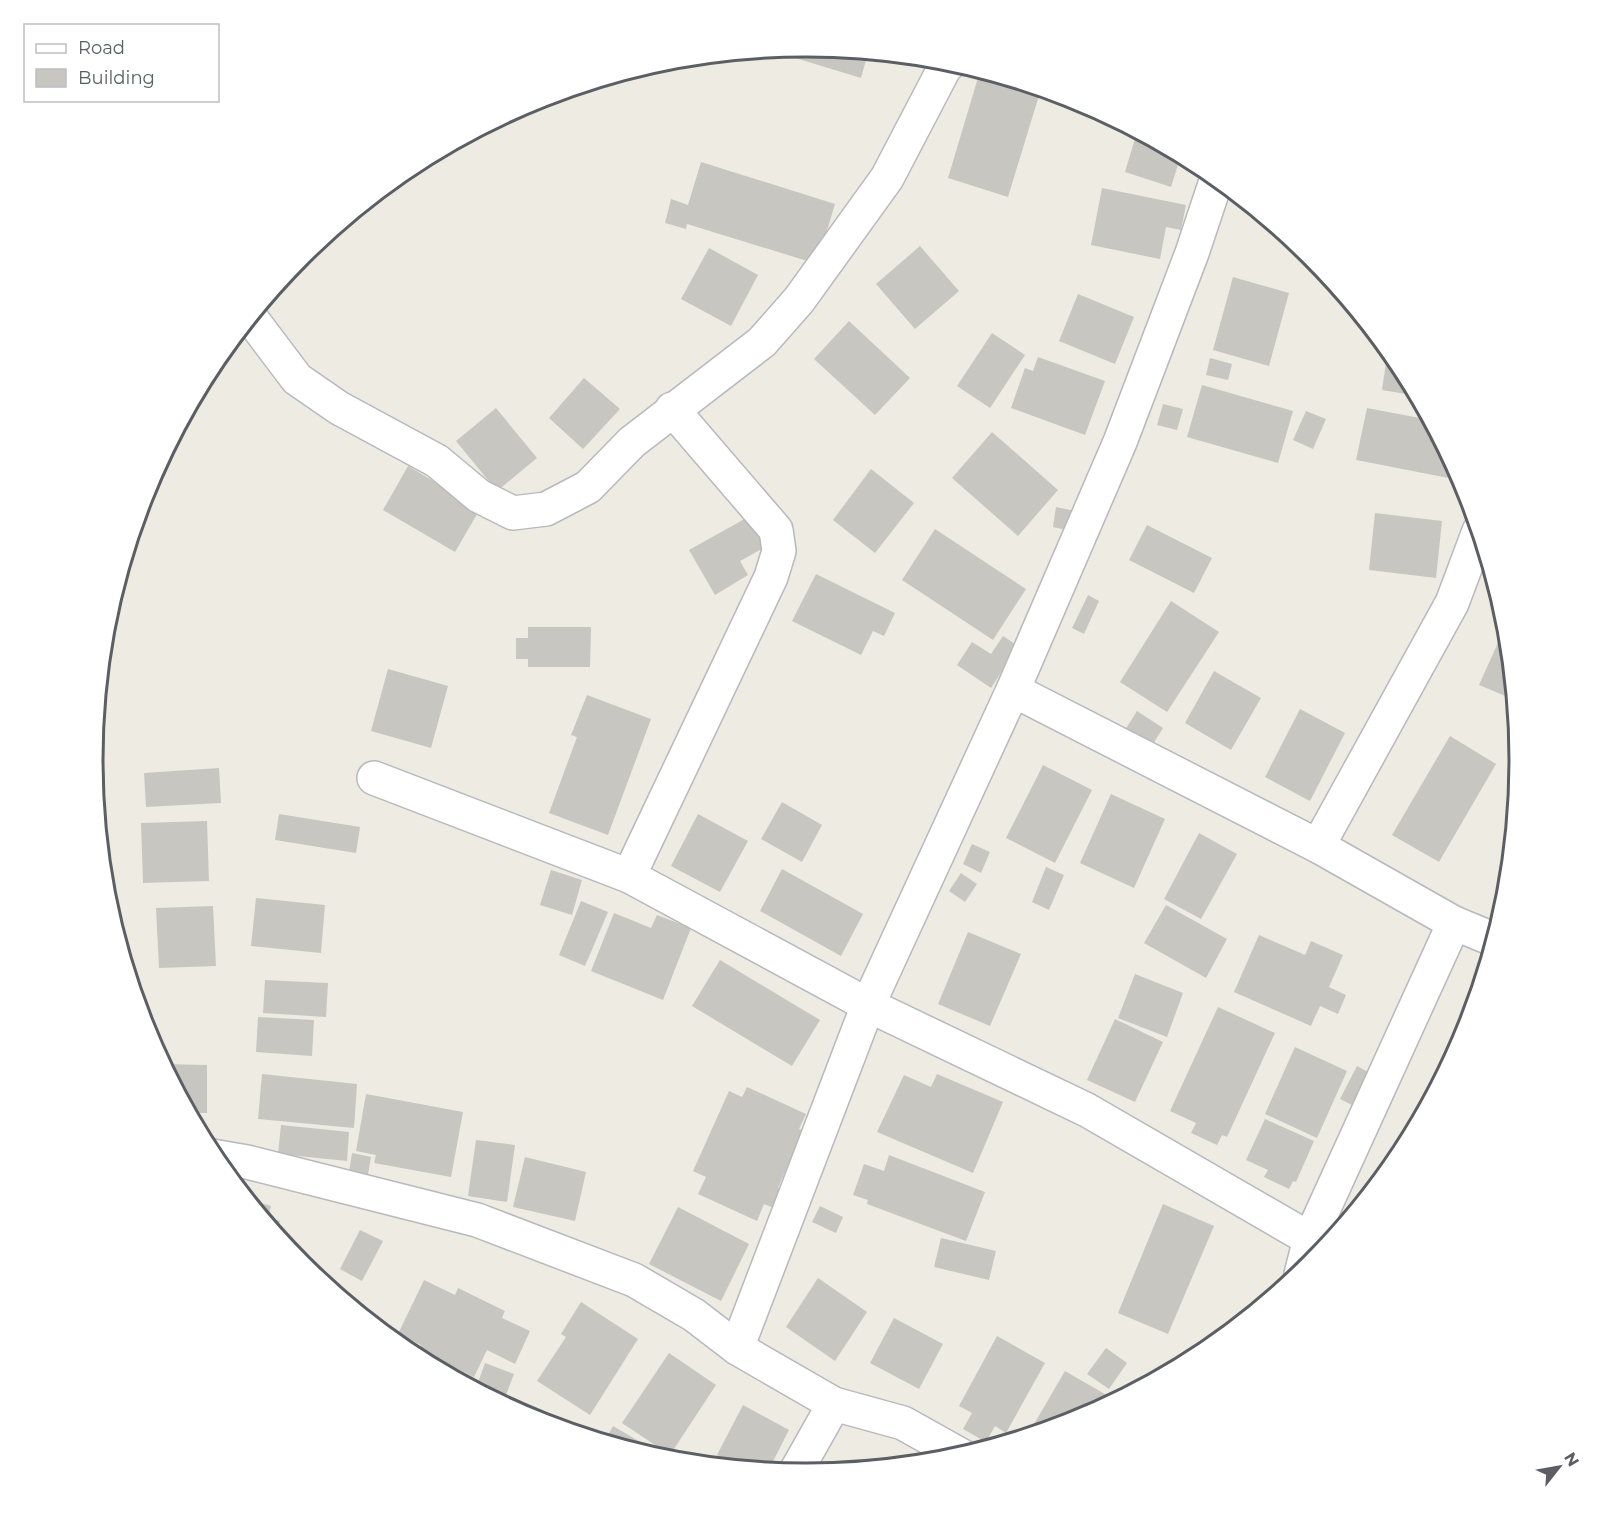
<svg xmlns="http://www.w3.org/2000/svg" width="1613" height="1521" font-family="Montserrat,sans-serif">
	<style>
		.building { fill: #c8c6c1 }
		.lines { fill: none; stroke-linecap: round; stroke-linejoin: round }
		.street-casing { stroke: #b6b9bd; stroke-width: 36 }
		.street { stroke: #fff; stroke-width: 33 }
		.rim { fill: none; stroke: #5b5f64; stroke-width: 3 }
	</style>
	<rect width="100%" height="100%" fill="#eeebe3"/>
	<g class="building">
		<polygon points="807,47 868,53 861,78 779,53 781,49"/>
		<polygon points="980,71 1041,89 1008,197 948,178"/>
		<polygon points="1137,132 1181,155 1171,187 1125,172"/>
		<polygon points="701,162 835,204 817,264 687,224 686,229 665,223 671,199 688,205"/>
		<polygon points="1102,188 1186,205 1181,230 1166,227 1160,259 1091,245"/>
		<polygon points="920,246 959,291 915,329 876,284"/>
		<polygon points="709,248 758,275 731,326 681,299"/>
		<polygon points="1233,277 1289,293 1269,366 1213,350"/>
		<polygon points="1078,294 1134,317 1115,364 1059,341"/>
		<polygon points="849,321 910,378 875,415 814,359"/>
		<polygon points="992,333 1025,355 990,408 957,386"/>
		<polygon points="1388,349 1400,364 1418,396 1382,390"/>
		<polygon points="1038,357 1105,381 1085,435 1011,408 1025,368 1033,371"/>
		<polygon points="1210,358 1232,364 1228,380 1206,375"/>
		<polygon points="584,378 620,409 583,449 549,418"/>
		<polygon points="1202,385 1293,411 1278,463 1187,437"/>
		<polygon points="1163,404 1183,409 1177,430 1157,425"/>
		<polygon points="496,408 537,458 497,491 456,441"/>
		<polygon points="1367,408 1430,420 1460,476 1459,480 1356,460"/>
		<polygon points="1306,411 1326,419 1313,449 1293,440"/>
		<polygon points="992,432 1058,490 1018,536 952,478"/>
		<polygon points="408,466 480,509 455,552 383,510"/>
		<polygon points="871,469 914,503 875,553 833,520"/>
		<polygon points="1056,507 1075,511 1071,531 1053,527"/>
		<polygon points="1375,513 1442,521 1436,578 1369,570"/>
		<polygon points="750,516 767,546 740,561 748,575 715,595 689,550"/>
		<polygon points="1147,525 1212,558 1194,593 1129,560"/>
		<polygon points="935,529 1026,589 993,640 902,580"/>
		<polygon points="816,574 895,613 884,636 873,631 861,655 792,621"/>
		<polygon points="1088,595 1099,601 1084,634 1072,628"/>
		<polygon points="1171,601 1219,632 1167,712 1120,682"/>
		<polygon points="528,627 591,627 590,667 528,667 528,659 516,659 516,638 528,638"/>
		<polygon points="1003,636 1018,646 991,688 957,665 972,642 991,654"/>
		<polygon points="1501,636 1509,639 1515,700 1479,685"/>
		<polygon points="388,669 448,686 431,748 371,731"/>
		<polygon points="1214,671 1261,698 1231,750 1185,723"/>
		<polygon points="587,695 651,719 608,835 549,813 577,737 571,735"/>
		<polygon points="1300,709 1345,733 1310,801 1265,777"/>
		<polygon points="1137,711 1163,728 1151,747 1125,730"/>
		<polygon points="1450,736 1496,764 1439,862 1392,835"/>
		<polygon points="1043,765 1092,790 1055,863 1006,838"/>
		<polygon points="219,768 221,803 146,807 144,773"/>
		<polygon points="1111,794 1165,819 1134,888 1080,863"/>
		<polygon points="782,802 822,825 802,862 761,839"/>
		<polygon points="279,814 360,827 356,853 275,840"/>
		<polygon points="698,814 748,841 720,892 671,866"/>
		<polygon points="207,821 209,881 143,883 141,823"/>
		<polygon points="1199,833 1237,854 1201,919 1164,899"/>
		<polygon points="972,844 990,852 981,873 963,864"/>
		<polygon points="1046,867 1064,875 1049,910 1032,902"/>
		<polygon points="782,869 863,914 841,956 760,911"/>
		<polygon points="551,870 582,880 572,915 540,905"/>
		<polygon points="961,873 977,884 965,902 949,891"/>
		<polygon points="256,898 325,905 321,953 251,946"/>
		<polygon points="581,901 608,912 585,966 559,955"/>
		<polygon points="1166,905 1227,939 1206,978 1144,943"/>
		<polygon points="213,906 216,966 159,968 156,908"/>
		<polygon points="614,913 651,928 657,915 691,928 663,1000 591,971"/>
		<polygon points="968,932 1021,954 990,1026 938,1004"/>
		<polygon points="1259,935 1305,955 1311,941 1343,955 1329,987 1346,995 1338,1014 1320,1006 1311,1026 1234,992"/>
		<polygon points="720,960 820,1020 792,1066 692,1006"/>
		<polygon points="1135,974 1183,993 1167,1037 1118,1018"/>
		<polygon points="265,980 328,983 326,1017 263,1013"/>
		<polygon points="1218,1007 1275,1033 1227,1137 1222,1135 1217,1145 1191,1133 1196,1123 1170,1111"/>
		<polygon points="258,1017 314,1020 312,1056 256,1052"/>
		<polygon points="1115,1019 1163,1042 1135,1102 1087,1080"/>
		<polygon points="1295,1047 1347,1071 1317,1138 1265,1114"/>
		<polygon points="163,1064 207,1065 207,1113 189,1113"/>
		<polygon points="1357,1066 1376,1076 1360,1109 1340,1099"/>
		<polygon points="262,1074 357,1084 354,1128 258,1119"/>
		<polygon points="937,1074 1003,1102 973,1173 877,1132 904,1075 931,1087"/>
		<polygon points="747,1087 806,1114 799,1129 811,1134 801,1154 794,1151 778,1188 784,1191 776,1209 764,1204 757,1221 698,1194 706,1177 693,1171 729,1091 742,1097"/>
		<polygon points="366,1094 463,1112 451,1177 374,1163 376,1155 356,1151"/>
		<polygon points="1265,1119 1314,1141 1296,1182 1293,1181 1289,1189 1264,1177 1268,1170 1246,1160"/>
		<polygon points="281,1125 349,1132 347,1161 278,1154"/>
		<polygon points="476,1140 515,1145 507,1202 468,1196"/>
		<polygon points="352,1153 371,1157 368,1175 349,1172"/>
		<polygon points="889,1155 985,1192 966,1241 867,1204 868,1200 853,1195 864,1164 884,1171"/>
		<polygon points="525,1157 586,1172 575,1221 513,1207"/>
		<polygon points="247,1199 271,1206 268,1218 280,1221 276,1234"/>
		<polygon points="1163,1204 1214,1226 1168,1334 1118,1313"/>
		<polygon points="820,1206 843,1217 836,1233 812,1222"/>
		<polygon points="678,1207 749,1244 721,1301 649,1264"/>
		<polygon points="360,1230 383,1241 362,1281 340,1269"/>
		<polygon points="941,1238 996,1251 989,1280 934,1267"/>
		<polygon points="818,1278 867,1312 835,1361 786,1327"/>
		<polygon points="424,1280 455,1295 458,1288 505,1311 502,1318 530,1331 515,1364 487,1350 474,1377 418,1350 421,1345 398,1334"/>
		<polygon points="581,1302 638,1339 590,1415 537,1381 566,1337 561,1334"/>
		<polygon points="894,1318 943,1344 919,1389 870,1363"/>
		<polygon points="997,1336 1045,1363 1006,1433 995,1426 986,1442 963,1429 972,1413 959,1406"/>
		<polygon points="1106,1348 1127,1363 1109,1389 1087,1374"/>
		<polygon points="669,1353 716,1385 670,1455 622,1423"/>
		<polygon points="485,1363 514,1374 504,1400 476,1388"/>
		<polygon points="1065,1371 1110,1397 1104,1407 1079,1420 1035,1434 1030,1431"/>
		<polygon points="743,1405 789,1430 768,1471 743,1468 717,1455"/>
		<polygon points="613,1426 673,1461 604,1442"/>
	</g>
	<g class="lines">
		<defs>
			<g id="street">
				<polyline points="251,318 297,379 339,408 437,461 479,496 513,513 546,509 588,487 632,442 762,342 799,300 887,178 945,67 951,62"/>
				<polyline points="1013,690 1318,846 1454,923 1495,940"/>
				<polyline points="374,778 629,876 868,1005 1087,1110 1310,1239 1327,1246"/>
				<polyline points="1318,846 1452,603 1479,531"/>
				<polyline points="629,876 771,577 779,551 776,530 672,409"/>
				<polyline points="212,1156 247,1162 477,1220 634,1280 694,1315 737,1348 834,1404 903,1423 962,1456"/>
				<polyline points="1301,1274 1310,1239 1454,923"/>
				<polyline points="737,1348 868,1005 1013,690 1120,442 1192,253 1217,178"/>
				<polyline points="795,1473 834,1404"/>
			</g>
		</defs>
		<use href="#street" class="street-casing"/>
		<use href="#street" class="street"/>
	</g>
	<path d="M0 0H1613V1521H0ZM103 760a703 703 0 1 1 1406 0a703 703 0 1 1-1406 0Z" fill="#fff" fill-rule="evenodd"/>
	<path class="rim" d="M103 760a703 703 0 1 1 1406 0a703 703 0 1 1-1406 0Z"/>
	<rect x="24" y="24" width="195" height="78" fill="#ffffff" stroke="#bdbfc1" stroke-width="1.5"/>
	<rect x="36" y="44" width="30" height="9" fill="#ffffff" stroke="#bdbfc1" stroke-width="1.5"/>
	<text x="78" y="54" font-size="18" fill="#5b5f64">Road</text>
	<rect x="36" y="69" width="30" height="18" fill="#c8c6c1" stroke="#bdbfc1" stroke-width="1.5"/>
	<text x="78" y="84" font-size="18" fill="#5b5f64">Building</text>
	<g transform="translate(1559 1467) rotate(59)" stroke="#ffffff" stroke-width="4.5" paint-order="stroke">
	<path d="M0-4.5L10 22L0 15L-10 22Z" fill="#5b5f64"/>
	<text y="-9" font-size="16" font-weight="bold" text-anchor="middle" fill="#5b5f64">N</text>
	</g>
</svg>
